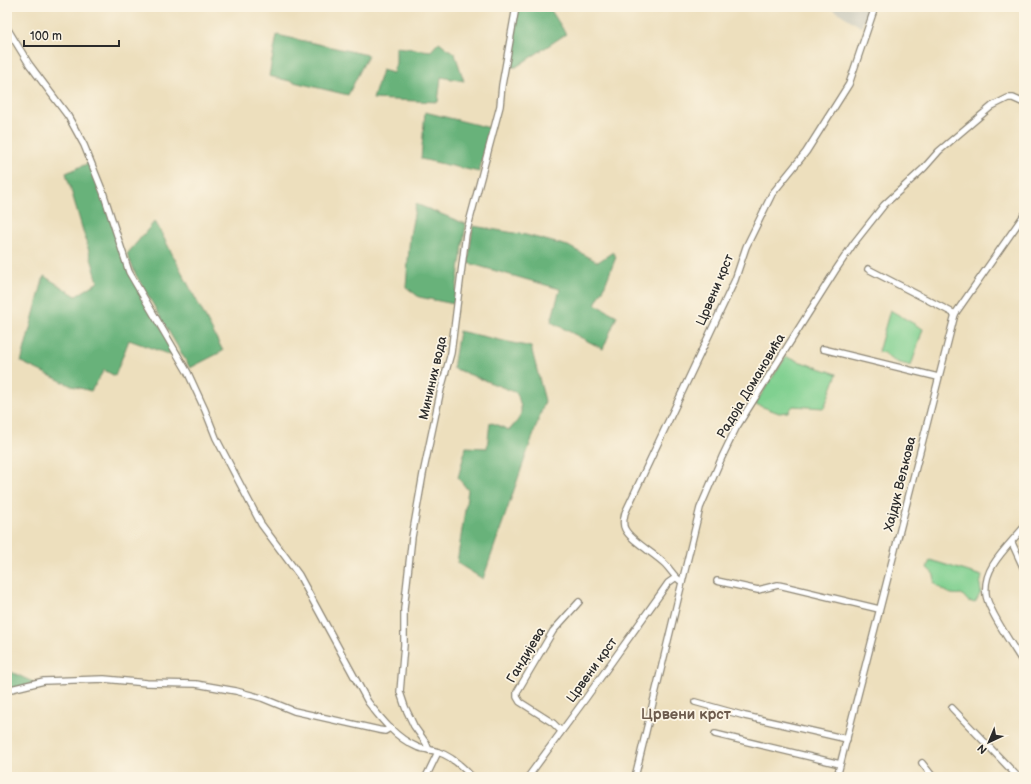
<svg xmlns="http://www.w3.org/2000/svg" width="1031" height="784" font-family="'Balsamiq Sans',sans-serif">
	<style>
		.industrial { fill: #c5c5b8 }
		.green { fill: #80d090; stroke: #567e5e }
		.forest { fill: #68b27a; stroke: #4a6e52 }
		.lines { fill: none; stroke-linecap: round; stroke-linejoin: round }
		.minor-casing { stroke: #8c8574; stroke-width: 8 }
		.minor { stroke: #fff; stroke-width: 5.5 }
		.labels { text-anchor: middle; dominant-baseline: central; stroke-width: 3.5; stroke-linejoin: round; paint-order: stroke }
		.street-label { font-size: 13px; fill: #2b2b2b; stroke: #fcf5e5 }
		.quarter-label { font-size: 15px; font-weight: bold; fill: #6e5c4e; stroke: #fcf5e5 }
	</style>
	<rect width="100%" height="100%" fill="#fcf5e5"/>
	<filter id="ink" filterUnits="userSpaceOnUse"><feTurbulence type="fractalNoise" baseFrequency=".025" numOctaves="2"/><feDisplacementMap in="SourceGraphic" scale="8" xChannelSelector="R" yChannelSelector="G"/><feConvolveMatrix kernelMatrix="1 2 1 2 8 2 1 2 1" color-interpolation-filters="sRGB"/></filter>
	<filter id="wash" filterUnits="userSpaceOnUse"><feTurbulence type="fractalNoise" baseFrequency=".012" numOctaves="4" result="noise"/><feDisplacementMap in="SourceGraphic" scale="16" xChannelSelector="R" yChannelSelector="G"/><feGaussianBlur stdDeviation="0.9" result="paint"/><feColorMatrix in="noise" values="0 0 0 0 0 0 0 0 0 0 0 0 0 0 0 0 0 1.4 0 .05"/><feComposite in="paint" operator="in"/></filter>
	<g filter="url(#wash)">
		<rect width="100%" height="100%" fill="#eddfbd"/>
		<polygon class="industrial" points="832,7 870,7 861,27 831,8"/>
		<g class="green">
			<path d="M 890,310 L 923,329 L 911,366 C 902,363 890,362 885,353 L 878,352 Z"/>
			<polygon points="786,357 837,374 824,408 793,406 788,412 779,413 755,404"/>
			<path d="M 930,560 L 982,576 L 980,585 L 981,592 L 975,603 L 968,601 L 962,594 C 948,596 944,591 934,583 C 936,575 933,573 927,568 Z"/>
		</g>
		<g class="forest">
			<polygon points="518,7 549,7 566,34 516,67 509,67"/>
			<polygon points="277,35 363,54 368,55 348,95 269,76"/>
			<polygon points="439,42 455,54 464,81 441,77 438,102 373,99 382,70 393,73 396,63 396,47 431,51"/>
			<polygon points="425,112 490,128 479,172 421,159"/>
			<polygon points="91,162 129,272 179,358 129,340 115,376 104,370 91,391 72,386 21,362 44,276 76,296 98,282 66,173"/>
			<polygon points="416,204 466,224 454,304 419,297 406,287 410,235"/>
			<polygon points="155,221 223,351 190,368 136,275 127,254"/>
			<polygon points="473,226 526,235 568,246 598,262 613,252 616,257 603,290 595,304 617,316 603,349 551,322 560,289 468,263"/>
			<path d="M 459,331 L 531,347 L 545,401 L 483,579 L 457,563 L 468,490 L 458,478 L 466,447 L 487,448 L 490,422 L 509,430 C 524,415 523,412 517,393 L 453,368 Z"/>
			<polygon points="7,670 35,683 7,690"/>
		</g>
	</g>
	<g filter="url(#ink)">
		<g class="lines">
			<defs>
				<g id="minor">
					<path d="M 7,28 L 29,64 L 68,116 L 84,145 L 103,192 L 129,272 L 188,373 L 205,410 L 216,438 L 261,524 L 299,575 L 368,702 C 381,719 396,738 417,747 C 423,750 431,749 438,752 C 451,756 463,767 472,777"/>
					<polyline points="868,269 955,314"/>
					<polyline points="823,349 938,377"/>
					<path d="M 1024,527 C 1014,539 1001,552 993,565 C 988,573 985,584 986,594 C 987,609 1015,649 1024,664"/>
					<polyline points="1012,543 1024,569"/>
					<polyline points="717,581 758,590 778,585 783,586 879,609"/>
					<path d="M 682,582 C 674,577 671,570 665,564 C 654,553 631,541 625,529 C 622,524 624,518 625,513 L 735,280 L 746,247 L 772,194 L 806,152 L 849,84 L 875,7"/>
					<polyline points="7,690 44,681 104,679 147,683 196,684 236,691 262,698 294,711 379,730 385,731 390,728"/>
					<polyline points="695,702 745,716 847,739"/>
					<polyline points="952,708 1018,777"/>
					<polyline points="561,731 553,723 520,702 517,697 517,692 553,631 579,602"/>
					<polyline points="715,734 840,764"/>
					<polyline points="429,750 426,743 414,726 405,707 400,692 404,645 404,609 412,537 423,474 441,389 451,353 466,234 500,106 502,85 516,7"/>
					<polyline points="922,763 933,777"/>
					<polyline points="426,777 438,752"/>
					<polyline points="528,777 586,698 661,593 668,583 675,578"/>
					<polyline points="635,777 700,508 722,457 736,428 835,271 854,243 884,205 924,168 939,151 992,106 1008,98 1013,98 1024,103"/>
					<polyline points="837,777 955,314 1024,215"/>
				</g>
			</defs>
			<use href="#minor" class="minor-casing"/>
			<use href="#minor" class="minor"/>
		</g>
	</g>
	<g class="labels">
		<g class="street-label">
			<text transform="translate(715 290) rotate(-67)">Црвени крст</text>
			<text transform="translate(433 378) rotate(-77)">Мининих вода</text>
			<text transform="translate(751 386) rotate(-59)">Радоја Домановића</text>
			<text transform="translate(900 484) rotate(-76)">Хајдук Вељкова</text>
			<text transform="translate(526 655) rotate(-59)">Гандијева</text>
			<text transform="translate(592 670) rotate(-54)">Црвени крст</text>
		</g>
		<g class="quarter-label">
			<text x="686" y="714">Црвени крст</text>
		</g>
	</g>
	<rect width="1031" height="784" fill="none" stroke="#fcf5e5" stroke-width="24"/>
	<g transform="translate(989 742) rotate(224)" stroke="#fcf5e5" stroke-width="3" paint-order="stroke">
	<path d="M0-3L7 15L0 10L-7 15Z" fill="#2b2b2b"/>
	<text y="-6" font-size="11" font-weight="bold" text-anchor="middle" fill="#2b2b2b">N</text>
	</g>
	<path d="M24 40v6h95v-6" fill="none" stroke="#2b2b2b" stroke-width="2"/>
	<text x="30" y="40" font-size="12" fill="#2b2b2b" stroke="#fcf5e5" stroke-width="3" paint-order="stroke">100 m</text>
</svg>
